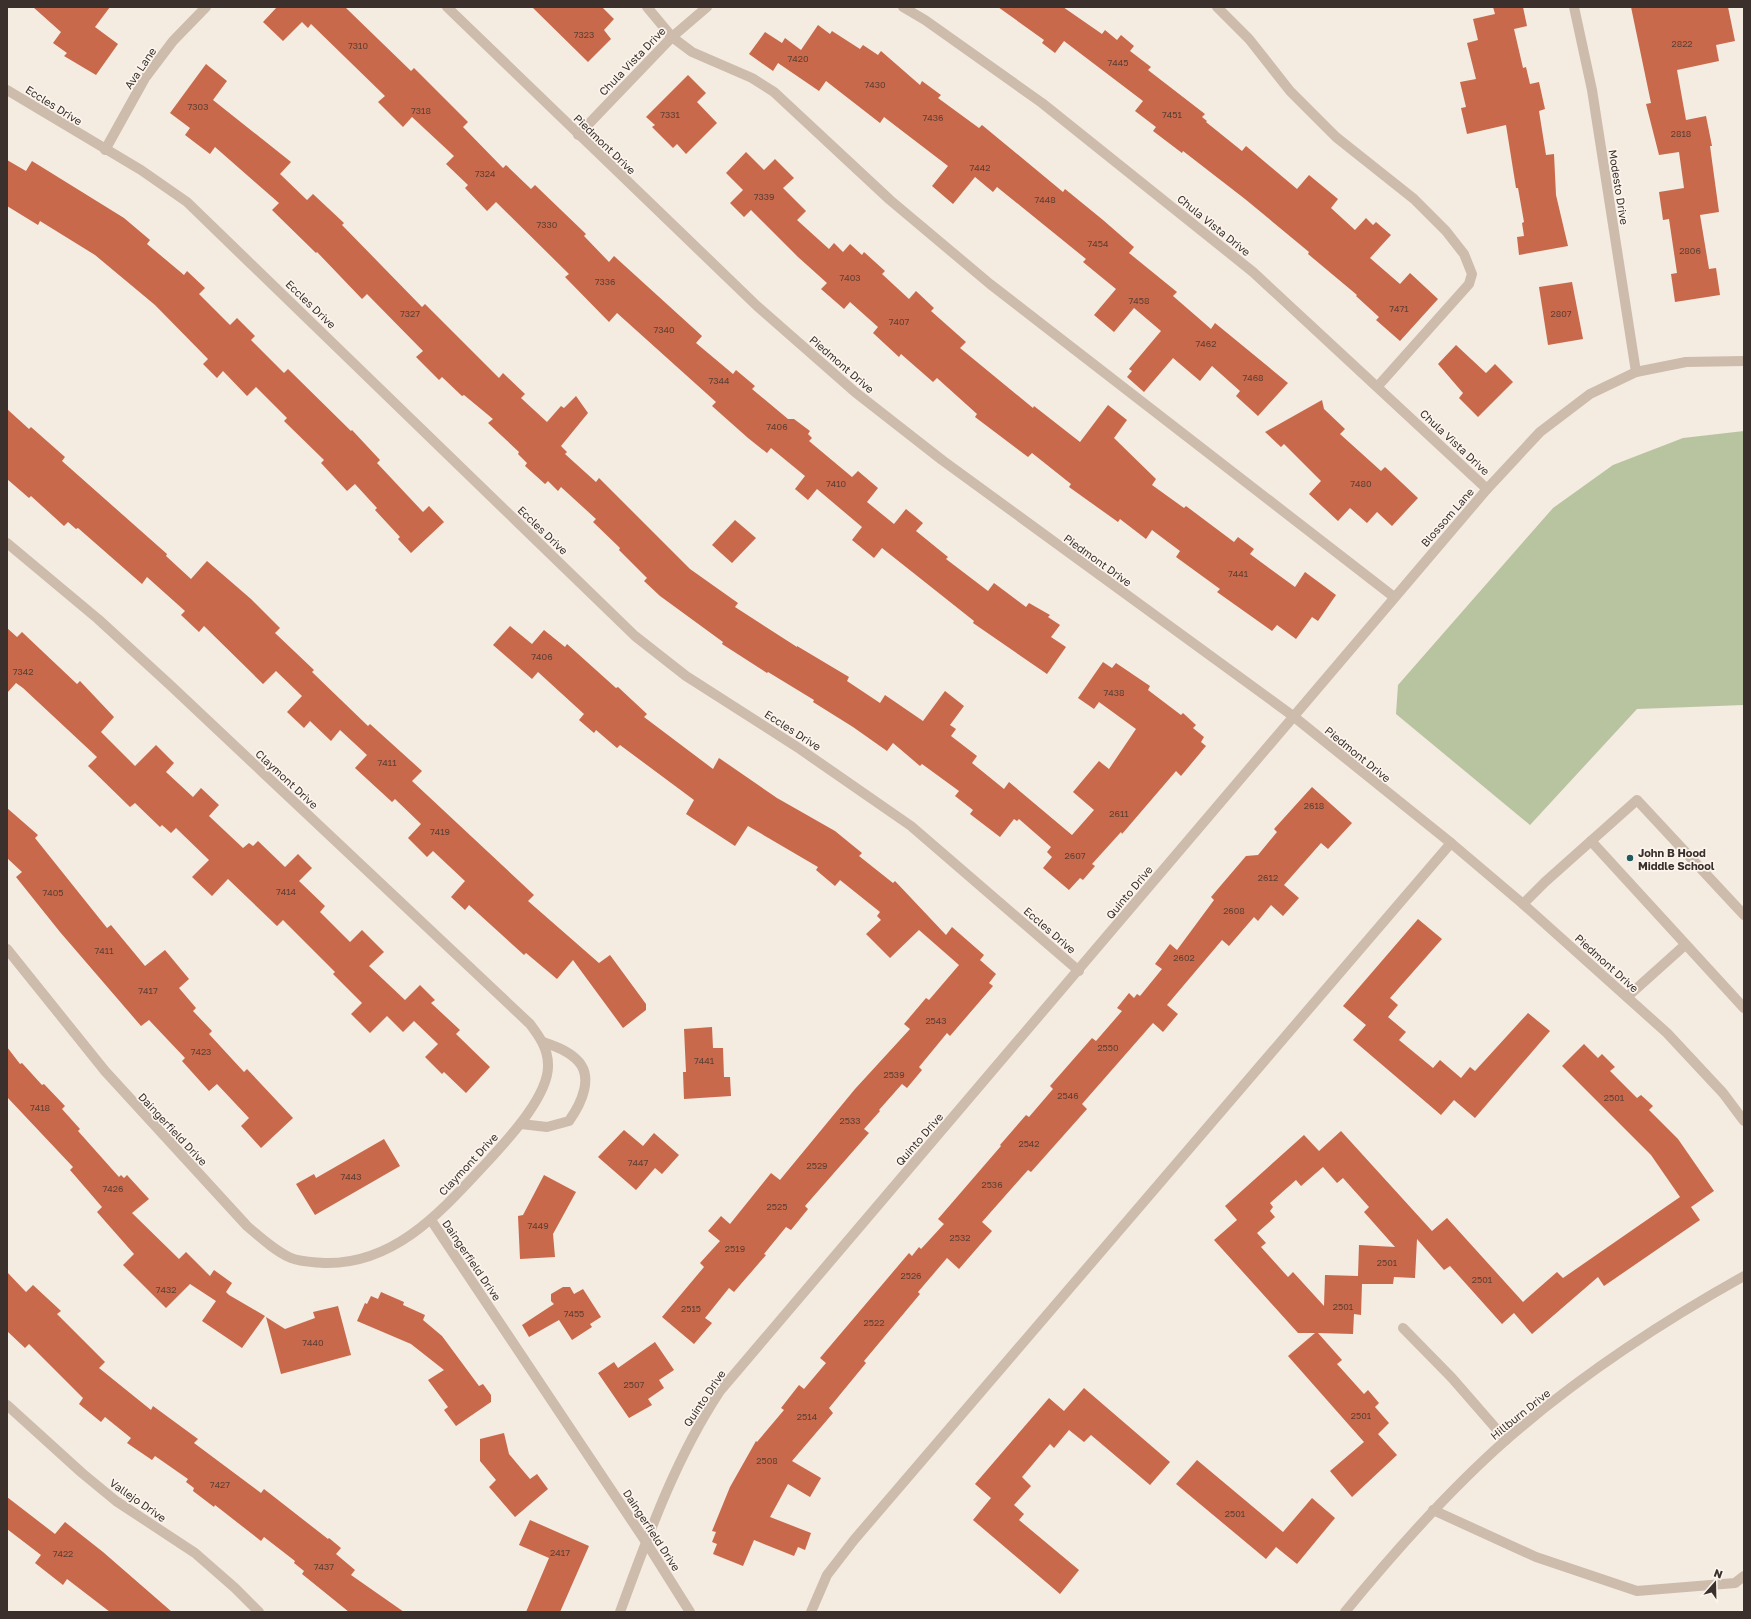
<svg xmlns="http://www.w3.org/2000/svg" width="1751" height="1619" font-family="'Golos Text',sans-serif">
	<style>
		.green { fill: #b8c4a0 }
		.building { fill: #c8694b; fill-rule: evenodd }
		.lines { fill: none; stroke-linecap: round; stroke-linejoin: round }
		.minor { stroke: #cdbbac; stroke-width: 10 }
		.poi-dot { fill: #1f5a5e; stroke: #fbf5ee; stroke-width: 1.5 }
		.labels { text-anchor: middle; dominant-baseline: central; stroke-width: 3.5; stroke-linejoin: round; paint-order: stroke }
		.number-label { font-size: 9px; fill: #5e3e33 }
		.street-label { font-size: 11px; fill: #3b302b; stroke: #fbf5ee }
		.poi-label { font-size: 11px; font-weight: bold; fill: #3b302b; stroke: #fbf5ee; text-anchor: start }
	</style>
	<rect width="100%" height="100%" fill="#f4ebe1"/>
	<polygon class="green" points="1744,431 1744,705 1637,709 1530,825 1396,714 1398,685 1553,508 1613,465 1683,438"/>
	<g class="building">
		<polygon points="33,7 110,7 95,27 118,44 96,75 64,56 67,53 53,43 61,32"/>
		<polygon points="277,7 345,7 411,71 414,68 468,122 463,127 503,168 506,165 531,189 535,185 586,234 584,236 609,262 614,256 702,336 696,343 733,374 736,370 755,386 752,389 788,419 794,419 810,431 808,434 812,438 809,441 852,477 858,471 878,488 867,502 894,524 906,509 923,523 916,531 948,557 946,559 988,591 994,583 1026,607 1029,603 1050,615 1048,617 1060,625 1051,637 1066,647 1047,674 973,623 974,621 882,548 874,558 852,540 862,527 817,489 808,500 795,489 805,476 771,448 767,453 748,438 712,406 716,402 617,313 609,322 565,277 569,274 496,202 487,211 465,188 468,185 446,164 454,156 412,117 403,127 378,102 385,96 311,24 308,28 302,22 283,41 263,22"/>
		<polygon points="532,7 602,7 614,19 604,30 611,39 588,62"/>
		<polygon points="998,7 1063,7 1102,34 1105,30 1117,40 1121,35 1134,46 1130,51 1151,67 1148,70 1205,114 1202,117 1207,121 1206,122 1242,151 1246,146 1297,189 1309,175 1338,199 1331,208 1355,230 1366,218 1373,225 1376,222 1391,235 1370,258 1400,284 1410,273 1438,299 1400,341 1376,320 1379,317 1356,296 1357,295 1308,254 1309,252 1245,199 1183,151 1182,153 1153,131 1156,127 1135,111 1143,101 1064,41 1055,53 1042,43 1044,40"/>
		<polygon points="1493,7 1523,7 1527,26 1514,29 1523,68 1526,67 1530,84 1539,82 1545,109 1539,111 1546,155 1554,154 1556,195 1568,246 1519,255 1517,237 1524,236 1522,223 1524,222 1518,188 1516,188 1506,125 1467,134 1461,108 1466,107 1460,82 1476,79 1467,43 1478,40 1473,19 1495,14"/>
		<polygon points="1631,7 1728,7 1735,41 1716,45 1719,61 1677,70 1686,120 1706,116 1712,146 1710,146 1719,212 1700,215 1709,269 1716,268 1720,295 1675,302 1671,274 1677,273 1669,219 1663,220 1659,192 1684,188 1679,152 1659,155 1646,104 1651,103"/>
		<polygon points="818,25 830,34 832,31 860,49 863,45 878,55 881,51 920,85 922,81 941,95 938,98 979,128 982,125 1063,192 1065,189 1103,220 1134,247 1129,253 1177,292 1173,296 1211,329 1215,323 1288,383 1258,416 1236,396 1240,391 1212,366 1200,381 1173,358 1144,392 1127,377 1132,371 1129,369 1161,331 1134,308 1114,332 1094,315 1116,289 1083,262 1086,259 997,187 993,192 975,177 953,204 932,186 948,166 884,117 880,123 826,81 819,91 778,63 773,71 749,54 765,32 782,43 785,38 801,50"/>
		<polygon points="206,64 227,81 213,100 291,162 280,174 307,200 313,194 344,223 342,225 422,307 425,304 499,378 503,373 525,394 521,398 547,422 561,406 564,408 576,396 588,413 561,446 567,452 565,454 596,482 599,478 690,569 738,603 735,607 797,647 797,646 849,677 847,681 880,703 885,695 923,721 945,691 964,706 950,725 956,729 951,736 977,756 972,763 1004,789 1009,782 1072,835 1094,810 1073,792 1099,761 1109,769 1136,729 1099,702 1094,709 1078,698 1103,662 1112,668 1116,663 1150,686 1148,690 1181,715 1183,713 1196,725 1193,728 1204,737 1201,742 1206,746 1181,776 1176,771 1122,834 1121,832 1092,864 1095,866 1083,880 1080,878 1069,890 1043,868 1052,857 1047,852 1051,847 1019,819 1017,821 1014,819 1000,837 970,814 973,810 955,796 959,791 922,764 920,766 893,743 887,751 853,727 813,702 814,700 768,672 767,673 722,644 723,642 660,596 644,581 647,578 619,550 620,548 593,522 596,519 561,487 558,491 548,481 545,484 525,466 527,463 518,454 519,452 488,423 493,419 464,395 462,396 442,377 439,380 416,357 423,351 367,294 362,299 317,252 316,253 272,210 279,203 215,147 210,154 185,135 190,128 170,113"/>
		<polygon points="688,75 706,93 697,102 717,123 686,154 677,144 673,148 652,127 655,125 646,117"/>
		<polygon points="746,152 764,170 775,159 794,178 783,188 806,211 797,220 829,249 834,243 843,252 850,244 862,255 864,252 885,271 882,274 909,299 916,291 934,308 931,311 966,342 960,348 1033,408 1034,406 1080,442 1108,405 1127,420 1114,438 1156,479 1152,485 1184,508 1186,506 1234,542 1238,537 1254,549 1250,554 1295,587 1305,572 1336,595 1318,621 1312,617 1296,639 1277,625 1272,631 1217,592 1220,589 1176,557 1180,551 1152,530 1146,539 1120,519 1118,522 1069,487 1071,484 1032,453 1028,457 975,417 977,414 937,378 933,382 901,354 899,357 873,333 878,327 850,302 844,309 821,289 827,283 798,257 751,210 744,217 730,203 743,190 726,173"/>
		<polygon points="7,160 26,171 32,161 124,218 150,240 147,244 184,275 187,271 205,288 199,294 230,325 237,318 255,336 251,340 284,373 288,369 351,431 352,430 380,460 377,463 423,512 429,506 444,522 411,553 398,539 400,537 375,510 377,508 355,484 347,491 321,463 324,460 284,421 287,418 256,387 247,396 223,371 217,378 203,364 208,359 155,305 95,255 40,221 38,225 7,206"/>
		<polygon points="1572,282 1583,339 1548,345 1539,287"/>
		<polygon points="1456,345 1486,373 1495,364 1513,382 1478,417 1459,398 1463,393 1438,364"/>
		<polygon points="1322,400 1324,409 1345,429 1340,434 1381,471 1385,467 1418,498 1392,526 1377,512 1367,523 1350,508 1338,521 1309,494 1321,481 1284,444 1281,447 1265,432"/>
		<polygon points="7,409 29,429 31,427 65,457 62,461 167,554 166,556 191,579 207,561 251,599 280,628 275,633 314,670 312,672 368,726 370,724 422,771 412,781 534,895 528,901 599,963 610,955 646,1004 646,1010 623,1028 573,960 557,979 526,953 524,955 469,905 465,910 451,897 465,881 433,851 427,857 408,838 421,824 395,799 392,802 355,768 367,755 340,730 331,741 310,721 304,728 287,712 302,696 276,671 263,684 204,626 199,632 181,615 185,611 147,577 142,584 78,528 76,529 68,522 64,526 31,496 29,498 7,479"/>
		<polygon points="735,520 756,538 732,563 712,545"/>
		<polygon points="510,626 532,644 544,630 565,647 567,644 616,688 618,687 647,714 644,717 713,769 719,758 777,798 835,831 862,853 859,856 893,883 895,881 946,935 952,927 984,955 980,960 996,974 989,983 993,986 950,1036 947,1033 919,1067 922,1070 907,1088 902,1084 879,1110 880,1111 864,1129 869,1133 805,1206 808,1209 791,1230 786,1227 764,1254 766,1255 734,1292 729,1288 705,1318 712,1323 694,1344 662,1317 704,1267 700,1263 720,1241 708,1231 721,1216 730,1224 771,1173 780,1180 855,1089 910,1029 904,1024 926,998 929,1000 959,965 919,930 890,958 866,934 881,920 877,916 880,912 840,880 835,886 816,870 818,867 748,826 735,846 686,814 694,800 620,745 617,748 596,730 594,733 579,720 584,714 538,672 532,679 493,645"/>
		<polygon points="7,628 17,637 22,632 77,684 80,681 114,717 101,732 135,766 156,745 174,763 166,772 193,797 201,788 219,805 209,816 243,848 249,843 253,846 258,841 285,867 298,854 312,868 299,881 325,906 320,912 350,942 362,930 384,952 369,966 405,1000 420,985 435,1000 431,1003 460,1030 456,1034 490,1067 466,1093 444,1072 442,1074 425,1057 438,1044 414,1021 403,1032 387,1016 370,1033 351,1014 362,1003 333,974 335,972 283,920 277,926 228,879 212,896 192,877 209,860 176,828 171,833 162,825 160,827 135,803 130,807 88,766 97,757 23,688 16,683 7,693"/>
		<polygon points="1312,787 1352,823 1328,849 1321,843 1284,885 1299,898 1283,916 1271,905 1258,921 1254,917 1229,946 1222,940 1167,1005 1178,1014 1163,1032 1153,1023 1082,1104 1087,1109 1031,1172 1028,1170 982,1222 992,1231 959,1269 947,1258 918,1292 920,1294 864,1361 866,1363 829,1408 833,1413 792,1461 821,1478 810,1497 788,1484 770,1517 811,1533 805,1550 798,1547 794,1556 754,1540 743,1566 713,1554 717,1544 712,1542 716,1532 712,1531 730,1487 756,1441 757,1442 784,1410 781,1408 799,1385 804,1389 826,1363 820,1358 909,1253 912,1256 919,1247 921,1249 944,1224 938,1219 1001,1146 1000,1145 1026,1115 1029,1117 1053,1089 1050,1086 1092,1038 1096,1041 1122,1011 1117,1008 1129,993 1134,998 1137,994 1140,996 1162,969 1155,964 1170,944 1177,950 1214,900 1211,897 1246,856 1258,855 1277,832 1274,829"/>
		<polygon points="7,808 38,835 35,838 107,928 111,925 145,966 165,950 189,979 179,988 196,1008 193,1011 212,1031 209,1034 244,1072 247,1069 293,1118 261,1148 241,1126 249,1118 217,1084 209,1091 182,1061 185,1058 149,1020 141,1026 60,932 16,877 22,872 7,858"/>
		<polygon points="1418,919 1442,939 1390,998 1398,1005 1388,1017 1406,1032 1399,1040 1433,1068 1440,1060 1461,1078 1470,1067 1475,1071 1528,1013 1550,1031 1475,1118 1454,1100 1441,1115 1353,1040 1366,1025 1343,1006"/>
		<polygon points="712,1027 713,1048 723,1048 724,1077 730,1077 731,1096 684,1099 683,1072 686,1072 684,1029"/>
		<path d="M 1584,1044 L 1598,1058 L 1602,1054 L 1615,1067 L 1610,1071 L 1637,1098 L 1641,1095 L 1653,1106 L 1649,1110 L 1678,1139 L 1714,1191 L 1691,1207 L 1700,1220 L 1604,1286 L 1598,1277 L 1532,1334 L 1514,1313 L 1502,1324 L 1450,1266 L 1444,1270 L 1417,1239 L 1415,1278 L 1394,1277 L 1393,1284 L 1362,1284 L 1361,1315 L 1354,1314 L 1353,1334 L 1318,1333 L 1342,1360 L 1337,1364 L 1364,1394 L 1368,1390 L 1379,1403 L 1375,1407 L 1389,1423 L 1378,1434 L 1397,1455 L 1352,1497 L 1330,1471 L 1364,1442 L 1288,1356 L 1315,1333 L 1298,1333 L 1214,1240 L 1237,1220 L 1225,1206 L 1304,1135 L 1319,1151 L 1341,1131 L 1432,1231 L 1447,1218 L 1523,1302 L 1557,1272 L 1563,1278 L 1680,1197 L 1651,1155 L 1562,1066 ZM 1323,1167 L 1337,1183 L 1343,1178 L 1369,1207 L 1364,1212 L 1395,1247 L 1359,1245 L 1358,1276 L 1325,1275 L 1324,1306 L 1293,1272 L 1288,1277 L 1261,1247 L 1266,1243 L 1257,1233 L 1275,1217 L 1270,1211 L 1273,1207 L 1270,1203 L 1296,1180 L 1301,1186 Z"/>
		<polygon points="7,1047 20,1064 22,1063 42,1085 44,1084 65,1106 62,1109 80,1129 78,1131 119,1177 121,1175 124,1178 127,1175 149,1199 132,1213 179,1259 186,1252 210,1276 214,1270 232,1283 226,1292 229,1295 265,1316 242,1348 202,1321 216,1301 190,1284 166,1308 123,1265 134,1254 97,1212 102,1207 70,1170 73,1167 7,1097"/>
		<polygon points="624,1130 643,1146 654,1133 679,1155 662,1174 655,1168 636,1190 598,1157"/>
		<polygon points="384,1139 400,1166 315,1215 296,1184 314,1174 316,1178"/>
		<polygon points="544,1175 576,1192 553,1234 555,1257 520,1259 518,1216 523,1215"/>
		<polygon points="7,1272 26,1292 33,1285 61,1311 57,1314 105,1362 99,1368 151,1410 153,1406 198,1439 194,1443 261,1493 264,1489 328,1539 329,1538 341,1548 336,1554 355,1570 351,1575 404,1612 349,1612 302,1574 304,1571 294,1563 295,1561 264,1537 261,1541 215,1505 214,1507 193,1491 194,1488 186,1482 188,1479 155,1456 152,1460 127,1443 131,1438 105,1417 101,1422 79,1404 83,1398 29,1344 25,1348 7,1331"/>
		<polygon points="563,1287 570,1287 574,1294 583,1289 601,1317 590,1324 592,1327 572,1340 559,1320 529,1337 522,1325 554,1304 551,1301 551,1294"/>
		<polygon points="381,1292 404,1302 403,1305 425,1315 423,1320 442,1336 479,1386 483,1384 491,1395 491,1402 456,1426 444,1410 448,1407 428,1380 444,1370 411,1344 357,1321 365,1303 367,1304 371,1296 378,1299"/>
		<polygon points="338,1306 351,1355 281,1374 266,1317 285,1329 315,1318 313,1312"/>
		<polygon points="655,1342 674,1370 659,1380 664,1388 648,1399 652,1405 629,1418 598,1373 614,1362 618,1368"/>
		<polygon points="1084,1388 1170,1462 1150,1485 1091,1435 1084,1442 1069,1430 1054,1448 1050,1444 1022,1477 1031,1486 1014,1505 1024,1514 1019,1520 1079,1570 1060,1594 973,1520 991,1498 975,1484 1049,1398 1064,1411"/>
		<polygon points="504,1433 509,1454 530,1479 537,1474 548,1489 515,1517 489,1487 496,1480 480,1461 480,1439"/>
		<polygon points="1197,1460 1283,1532 1312,1498 1335,1518 1297,1564 1276,1547 1266,1559 1176,1484"/>
		<polygon points="7,1497 55,1534 65,1522 103,1552 172,1612 110,1612 67,1579 63,1585 35,1563 41,1555 7,1529"/>
		<polygon points="530,1520 589,1546 560,1612 526,1612 549,1558 519,1545"/>
	</g>
	<g class="lines">
		<g class="minor">
			<polyline points="447,7 757,306 855,392 942,460 1293,716 1451,843 1523,904 1667,1033 1723,1093 1744,1121"/>
			<polyline points="647,7 672,37 692,52 752,78 774,92 890,200 990,284 1394,597"/>
			<polyline points="903,7 925,20 1042,103 1253,272 1487,489"/>
			<polyline points="1217,7 1249,39 1290,91 1336,137 1414,199 1446,231 1464,254 1472,274 1469,284 1378,386"/>
			<polyline points="1574,7 1592,90 1636,372"/>
			<polyline points="7,90 141,170 187,202 635,636 686,676 797,747 911,826 1079,971"/>
			<polyline points="578,135 672,37 707,7"/>
			<polyline points="105,150 145,78 173,41 206,7"/>
			<path d="M 7,543 L 98,619 L 169,684 L 530,1024 C 539,1036 548,1048 548,1065 C 549,1095 509,1138 490,1159 C 444,1208 397,1265 324,1263 C 314,1262 300,1262 291,1258 C 275,1251 260,1237 247,1226 L 105,1071 L 7,949"/>
			<polyline points="1591,841 1744,1008"/>
			<polyline points="1523,904 1545,882 1637,800 1744,915"/>
			<polyline points="1627,997 1685,945"/>
			<path d="M 521,1124 L 547,1127 L 569,1121 C 581,1104 595,1076 576,1059 C 567,1050 554,1046 543,1042"/>
			<polyline points="431,1220 646,1542 690,1612"/>
			<polyline points="1403,1328 1452,1378 1506,1440"/>
			<polyline points="7,1405 82,1473 116,1501 195,1553 235,1588 259,1612"/>
			<polyline points="1433,1510 1536,1557 1637,1591 1735,1583 1744,1576"/>
			<path d="M 620,1612 C 648,1536 675,1459 720,1391 L 1487,489 L 1540,432 L 1590,394 L 1636,372 L 1686,362 L 1744,361"/>
			<polyline points="811,1612 827,1575 854,1540 1451,843"/>
			<path d="M 1345,1612 C 1395,1551 1447,1492 1506,1440 C 1578,1377 1660,1323 1744,1276"/>
		</g>
	</g>
	<circle class="poi-dot" cx="1630" cy="858" r="4"/>
	<g class="labels">
		<g class="number-label">
			<text x="584" y="34">7323</text>
			<text x="1682" y="43">2822</text>
			<text x="358" y="45">7310</text>
			<text x="798" y="58">7420</text>
			<text x="1118" y="62">7445</text>
			<text x="875" y="84">7430</text>
			<text x="198" y="106">7303</text>
			<text x="421" y="110">7318</text>
			<text x="670" y="114">7331</text>
			<text x="1172" y="114">7451</text>
			<text x="933" y="117">7436</text>
			<text x="1681" y="133">2818</text>
			<text x="980" y="167">7442</text>
			<text x="485" y="173">7324</text>
			<text x="764" y="196">7339</text>
			<text x="1045" y="199">7448</text>
			<text x="547" y="224">7330</text>
			<text x="1098" y="243">7454</text>
			<text x="1690" y="250">2806</text>
			<text x="850" y="277">7403</text>
			<text x="605" y="281">7336</text>
			<text x="1139" y="300">7458</text>
			<text x="1399" y="308">7471</text>
			<text x="410" y="313">7327</text>
			<text x="1561" y="313">2807</text>
			<text x="899" y="321">7407</text>
			<text x="664" y="329">7340</text>
			<text x="1206" y="343">7462</text>
			<text x="1253" y="377">7468</text>
			<text x="719" y="380">7344</text>
			<text x="777" y="426">7406</text>
			<text x="836" y="483">7410</text>
			<text x="1361" y="483">7480</text>
			<text x="1238" y="573">7441</text>
			<text x="542" y="656">7406</text>
			<text x="23" y="671">7342</text>
			<text x="1114" y="692">7438</text>
			<text x="387" y="762">7411</text>
			<text x="1314" y="805">2618</text>
			<text x="1119" y="813">2611</text>
			<text x="440" y="831">7419</text>
			<text x="1075" y="855">2607</text>
			<text x="1268" y="877">2612</text>
			<text x="286" y="891">7414</text>
			<text x="53" y="892">7405</text>
			<text x="1234" y="910">2608</text>
			<text x="104" y="950">7411</text>
			<text x="1184" y="957">2602</text>
			<text x="148" y="990">7417</text>
			<text x="936" y="1020">2543</text>
			<text x="1108" y="1047">2550</text>
			<text x="201" y="1051">7423</text>
			<text x="704" y="1060">7441</text>
			<text x="894" y="1074">2539</text>
			<text x="1068" y="1095">2546</text>
			<text x="1614" y="1097">2501</text>
			<text x="40" y="1107">7418</text>
			<text x="850" y="1120">2533</text>
			<text x="1029" y="1143">2542</text>
			<text x="638" y="1162">7447</text>
			<text x="817" y="1165">2529</text>
			<text x="351" y="1176">7443</text>
			<text x="992" y="1184">2536</text>
			<text x="113" y="1188">7426</text>
			<text x="777" y="1206">2525</text>
			<text x="538" y="1225">7449</text>
			<text x="960" y="1237">2532</text>
			<text x="735" y="1248">2519</text>
			<text x="1387" y="1262">2501</text>
			<text x="911" y="1275">2526</text>
			<text x="1482" y="1279">2501</text>
			<text x="166" y="1289">7432</text>
			<text x="1343" y="1306">2501</text>
			<text x="691" y="1308">2515</text>
			<text x="574" y="1313">7455</text>
			<text x="874" y="1322">2522</text>
			<text x="313" y="1342">7440</text>
			<text x="634" y="1384">2507</text>
			<text x="1361" y="1415">2501</text>
			<text x="807" y="1416">2514</text>
			<text x="767" y="1460">2508</text>
			<text x="220" y="1484">7427</text>
			<text x="1235" y="1513">2501</text>
			<text x="560" y="1552">2417</text>
			<text x="63" y="1553">7422</text>
			<text x="324" y="1566">7437</text>
		</g>
		<g class="street-label">
			<text transform="translate(632 61) rotate(-46)">Chula Vista Drive</text>
			<text transform="translate(140 68) rotate(-56)">Ava Lane</text>
			<text transform="translate(54 105) rotate(32)">Eccles Drive</text>
			<text transform="translate(605 144) rotate(44)">Piedmont Drive</text>
			<text transform="translate(1619 187) rotate(81)">Modesto Drive</text>
			<text transform="translate(1214 225) rotate(39)">Chula Vista Drive</text>
			<text transform="translate(311 304) rotate(44)">Eccles Drive</text>
			<text transform="translate(842 364) rotate(41)">Piedmont Drive</text>
			<text transform="translate(1455 442) rotate(43)">Chula Vista Drive</text>
			<text transform="translate(1447 517) rotate(-49)">Blossom Lane</text>
			<text transform="translate(543 530) rotate(44)">Eccles Drive</text>
			<text transform="translate(1098 560) rotate(36)">Piedmont Drive</text>
			<text transform="translate(793 730) rotate(33)">Eccles Drive</text>
			<text transform="translate(1358 754) rotate(39)">Piedmont Drive</text>
			<text transform="translate(287 779) rotate(43)">Claymont Drive</text>
			<text transform="translate(1129 892) rotate(-50)">Quinto Drive</text>
			<text transform="translate(1050 930) rotate(41)">Eccles Drive</text>
			<text transform="translate(1607 963) rotate(42)">Piedmont Drive</text>
			<text transform="translate(173 1129) rotate(47)">Daingerfield Drive</text>
			<text transform="translate(919 1139) rotate(-49)">Quinto Drive</text>
			<text transform="translate(468 1164) rotate(-47)">Claymont Drive</text>
			<text transform="translate(472 1260) rotate(56)">Daingerfield Drive</text>
			<text transform="translate(704 1398) rotate(-56)">Quinto Drive</text>
			<text transform="translate(1520 1414) rotate(-39)">Hillburn Drive</text>
			<text transform="translate(138 1500) rotate(35)">Vallejo Drive</text>
			<text transform="translate(652 1530) rotate(57)">Daingerfield Drive</text>
		</g>
		<g class="poi-label">
			<text x="1638" y="852">John B Hood<tspan x="1638" dy="13">Middle School</tspan></text>
		</g>
	</g>
	<rect width="1751" height="1619" fill="none" stroke="#3b302b" stroke-width="16"/>
	<g transform="translate(1715 1583) rotate(20)" stroke="#fbf5ee" stroke-width="3" paint-order="stroke">
	<path d="M0-3L7 15L0 10L-7 15Z" fill="#3b302b"/>
	<text y="-6" font-size="11" font-weight="bold" text-anchor="middle" fill="#3b302b">N</text>
	</g>
</svg>
